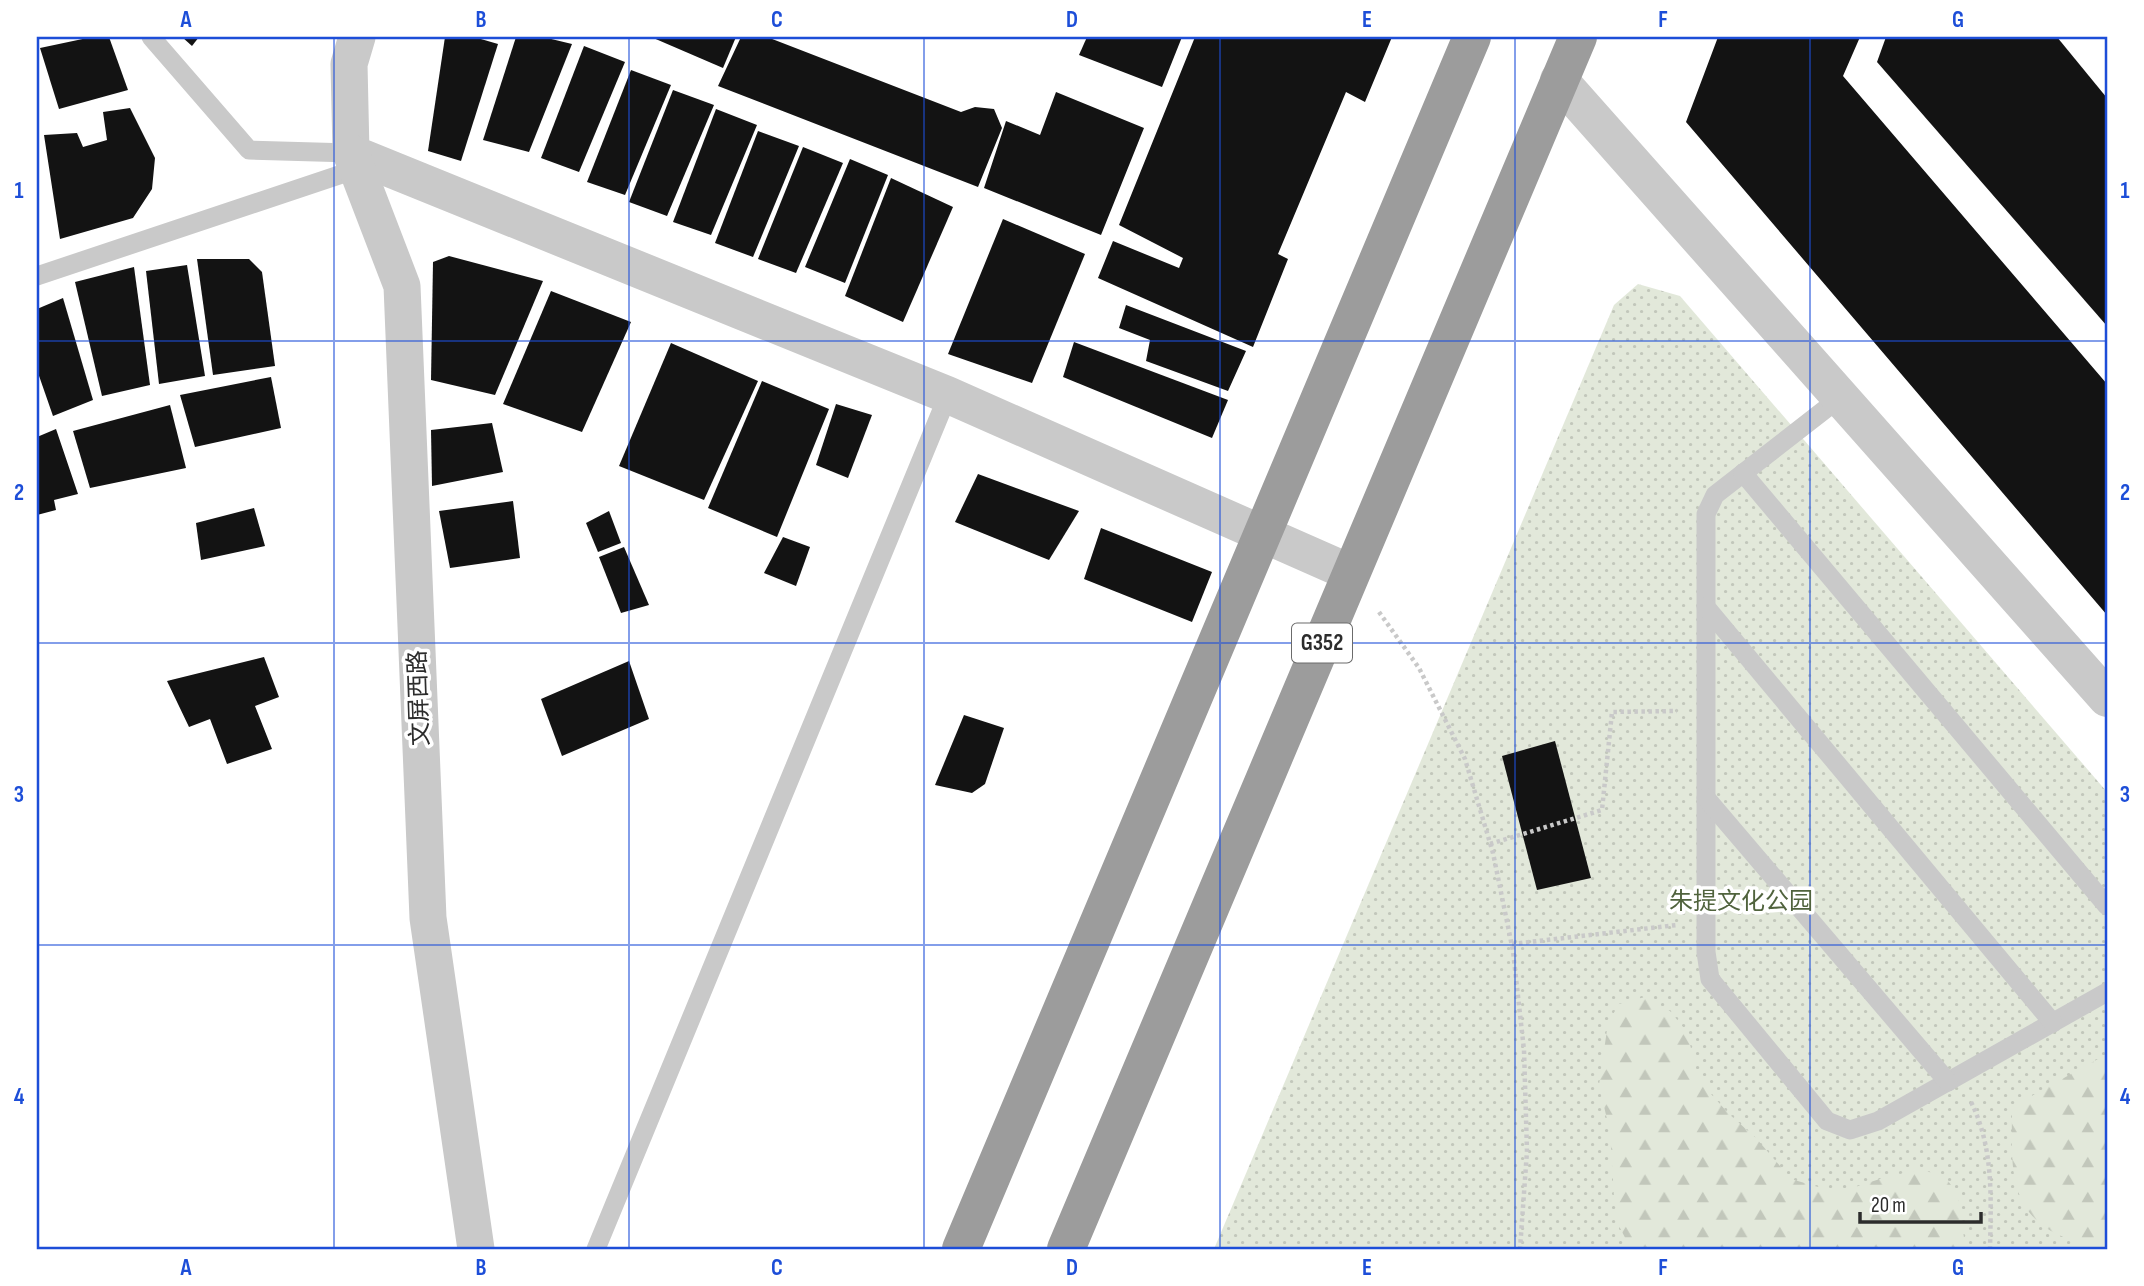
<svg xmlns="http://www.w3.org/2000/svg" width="2144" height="1286" font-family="'Sofia Sans Condensed','Noto Sans SC',sans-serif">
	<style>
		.grass { fill: url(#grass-dots) }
		.forest { fill: url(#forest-firs) }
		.building { fill: #131313 }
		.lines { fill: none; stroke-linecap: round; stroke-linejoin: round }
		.path { stroke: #c9c9c9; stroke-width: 4.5; stroke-dasharray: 3.5 3.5; stroke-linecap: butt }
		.service { stroke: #c9c9c9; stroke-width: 19 }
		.minor { stroke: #c9c9c9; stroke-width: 37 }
		.tertiary { stroke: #c9c9c9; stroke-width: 38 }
		.trunk { stroke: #9c9c9c; stroke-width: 38 }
		.grid { fill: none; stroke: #1d4ed8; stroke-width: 2; stroke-opacity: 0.55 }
		.labels { text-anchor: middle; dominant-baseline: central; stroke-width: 7; stroke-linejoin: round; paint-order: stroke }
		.shield { fill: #fff; stroke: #6b6b6b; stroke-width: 2 }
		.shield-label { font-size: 23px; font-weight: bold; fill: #2c2c2c }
		.street-label { font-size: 24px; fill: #2c2c2c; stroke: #fff }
		.park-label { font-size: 24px; fill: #50633d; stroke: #fff }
		.neatline { fill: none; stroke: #1d4ed8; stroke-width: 2.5 }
		.grid-label { font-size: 23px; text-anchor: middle; font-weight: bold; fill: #1d4ed8 }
	</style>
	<defs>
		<pattern id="grass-dots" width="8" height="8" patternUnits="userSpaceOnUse" patternTransform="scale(1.75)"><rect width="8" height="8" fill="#e2e8da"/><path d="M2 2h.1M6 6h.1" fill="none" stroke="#c2c7bb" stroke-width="1.8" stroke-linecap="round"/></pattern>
		<pattern id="forest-firs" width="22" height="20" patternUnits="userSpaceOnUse" patternTransform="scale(1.75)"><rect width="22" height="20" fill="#e2e8da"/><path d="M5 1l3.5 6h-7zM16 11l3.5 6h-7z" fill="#c2c7bb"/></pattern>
	</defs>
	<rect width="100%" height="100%" fill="#fff"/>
	<polygon class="grass" points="1638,284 1680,296 2107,792 2107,1249 1214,1249 1614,305"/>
	<g class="forest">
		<polygon points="1645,997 1670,1011 1687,1032 1696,1069 1711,1094 1729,1114 1756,1138 1791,1179 1825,1189 1852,1188 1886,1177 1923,1169 1948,1181 1957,1193 1965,1244 1963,1249 1631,1249 1620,1228 1614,1197 1610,1132 1599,1085 1608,1023 1619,1004"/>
		<path d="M 2107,1054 L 2107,1246 C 2092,1251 2080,1244 2066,1238 C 2005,1214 2012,1163 2012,1107 Z"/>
	</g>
	<g class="building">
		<polygon points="92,37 109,37 128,90 59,109 40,48"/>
		<polygon points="182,37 199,37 192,46"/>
		<polygon points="445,37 474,37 498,44 461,161 428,151"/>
		<polygon points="516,37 543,37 572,44 529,152 483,140"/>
		<polygon points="651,37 736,37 723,68"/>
		<polygon points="741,37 767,37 961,112 975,107 994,109 1002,128 978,187 718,86"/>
		<polygon points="1087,37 1182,37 1162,87 1079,55"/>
		<polygon points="1195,37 1392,37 1365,102 1346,92 1278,254 1288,259 1253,347 1098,278 1113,241 1179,268 1183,258 1119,225"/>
		<polygon points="1718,37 1860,37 1843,76 2107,384 2107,615 1686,122"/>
		<polygon points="1886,37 2057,37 2107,98 2107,326 1877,62"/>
		<polygon points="584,46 625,62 579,172 541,158"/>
		<polygon points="631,70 671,85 625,195 587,182"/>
		<polygon points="673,90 714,105 667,216 629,202"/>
		<polygon points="1056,92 1144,128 1101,235 984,188 1006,121 1040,135"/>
		<polygon points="130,108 155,158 152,189 133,218 60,239 44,135 77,133 83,147 107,140 103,112"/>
		<polygon points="716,109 757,125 711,235 673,222"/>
		<polygon points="758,131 799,146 753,257 715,243"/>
		<polygon points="803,147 843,163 796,273 758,259"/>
		<polygon points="850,159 888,175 845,283 805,267"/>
		<polygon points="891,178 953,207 903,322 845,296"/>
		<polygon points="1003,219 1085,254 1032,383 948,354"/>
		<polygon points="449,256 543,281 495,395 431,380 433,262"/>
		<polygon points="197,259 249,259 262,272 275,366 213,375"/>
		<polygon points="187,265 205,376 159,384 146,271"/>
		<polygon points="134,267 150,385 102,396 75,282"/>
		<polygon points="551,291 631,322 582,432 503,404"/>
		<polygon points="63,298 93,400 53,416 37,370 37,309"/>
		<polygon points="1126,305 1246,351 1228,391 1146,361 1150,340 1119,328"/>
		<polygon points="1074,342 1228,400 1212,438 1063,377"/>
		<polygon points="671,343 758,381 704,500 619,466"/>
		<polygon points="271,377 281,428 195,447 180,395"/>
		<polygon points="762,381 829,409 777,537 708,508"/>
		<polygon points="836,404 872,415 848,478 816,465"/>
		<polygon points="170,405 186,468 90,488 73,431"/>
		<polygon points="492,423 503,472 432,486 431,430"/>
		<polygon points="56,429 78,494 54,500 56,510 37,515 37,437"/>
		<polygon points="978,474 1079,511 1049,560 955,522"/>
		<polygon points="513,501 520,558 450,568 439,511"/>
		<polygon points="254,508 265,546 201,560 196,523"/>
		<polygon points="609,511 621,543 598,552 586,523"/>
		<polygon points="1101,528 1212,572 1192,622 1084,579"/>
		<polygon points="783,537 810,547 796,586 764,573"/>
		<polygon points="624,547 649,605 621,613 599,557"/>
		<polygon points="264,657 279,697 255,706 272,749 227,764 210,719 189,727 167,681"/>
		<polygon points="629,661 649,719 562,756 541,699"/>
		<polygon points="964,715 1004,728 985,784 972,793 935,785"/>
		<polygon points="1555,741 1591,878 1537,890 1502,756"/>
	</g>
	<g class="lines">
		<g class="path">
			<polyline points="1379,612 1419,668 1465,759 1493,853 1513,951 1524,1050 1527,1151 1520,1249"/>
			<polyline points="1490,844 1602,810 1612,712 1677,711"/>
			<polyline points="1512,944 1677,925"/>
			<path d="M 1971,1102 C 1994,1148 1991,1199 1990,1249"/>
		</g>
		<g class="service">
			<polyline points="151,37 249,150 351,153"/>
			<polyline points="37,276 357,169"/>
			<polyline points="1841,397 1715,495 1706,514 1706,952 1710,979 1827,1121 1850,1130 1878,1121 2107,992"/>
			<polyline points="1743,473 2107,906"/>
			<polyline points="1706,607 2053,1023"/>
			<polyline points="1706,798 1948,1082"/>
			<polyline points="596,1249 948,395"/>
		</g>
		<g class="minor">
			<polyline points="357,37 349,64 351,153 948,395 1351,573"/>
			<polyline points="351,153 402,286 428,918 476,1249"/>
		</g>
		<polyline class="tertiary" points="1559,80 2107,698"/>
		<g class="trunk">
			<polyline points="961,1249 1472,37"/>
			<polyline points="1066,1249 1578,37"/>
		</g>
	</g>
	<path class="grid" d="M 334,37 L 334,1249M 629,37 L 629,1249M 924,37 L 924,1249M 1220,37 L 1220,1249M 1515,37 L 1515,1249M 1810,37 L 1810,1249M 37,341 L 2107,341M 37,643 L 2107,643M 37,945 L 2107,945"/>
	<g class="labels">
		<rect class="shield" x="1292" y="623.5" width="60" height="39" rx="5"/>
		<g class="shield-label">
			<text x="1322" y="643">G352</text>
		</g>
		<g class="street-label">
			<text transform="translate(419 698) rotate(-92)">文屏西路</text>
		</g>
		<g class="park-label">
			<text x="1741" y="901">朱提文化公园</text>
		</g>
	</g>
	<rect width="2144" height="1286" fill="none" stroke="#ffffff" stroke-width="77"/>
	<path d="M1860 1212v10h121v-10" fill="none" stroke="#2c2c2c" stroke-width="3.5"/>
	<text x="1871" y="1212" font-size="21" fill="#2c2c2c" stroke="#ffffff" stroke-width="5" paint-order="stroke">20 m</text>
	<rect x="38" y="38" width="2068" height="1210" class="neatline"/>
	<g class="grid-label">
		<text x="186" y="27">A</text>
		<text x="481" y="27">B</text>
		<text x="777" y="27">C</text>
		<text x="1072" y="27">D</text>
		<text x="1367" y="27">E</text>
		<text x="1663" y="27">F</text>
		<text x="1958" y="27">G</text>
		<text x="19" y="198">1</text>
		<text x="2125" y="198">1</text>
		<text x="19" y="500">2</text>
		<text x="2125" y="500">2</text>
		<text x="19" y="802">3</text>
		<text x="2125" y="802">3</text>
		<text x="19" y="1104">4</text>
		<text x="2125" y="1104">4</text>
		<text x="186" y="1275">A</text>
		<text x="481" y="1275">B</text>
		<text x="777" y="1275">C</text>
		<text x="1072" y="1275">D</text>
		<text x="1367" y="1275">E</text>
		<text x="1663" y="1275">F</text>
		<text x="1958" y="1275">G</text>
	</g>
</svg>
